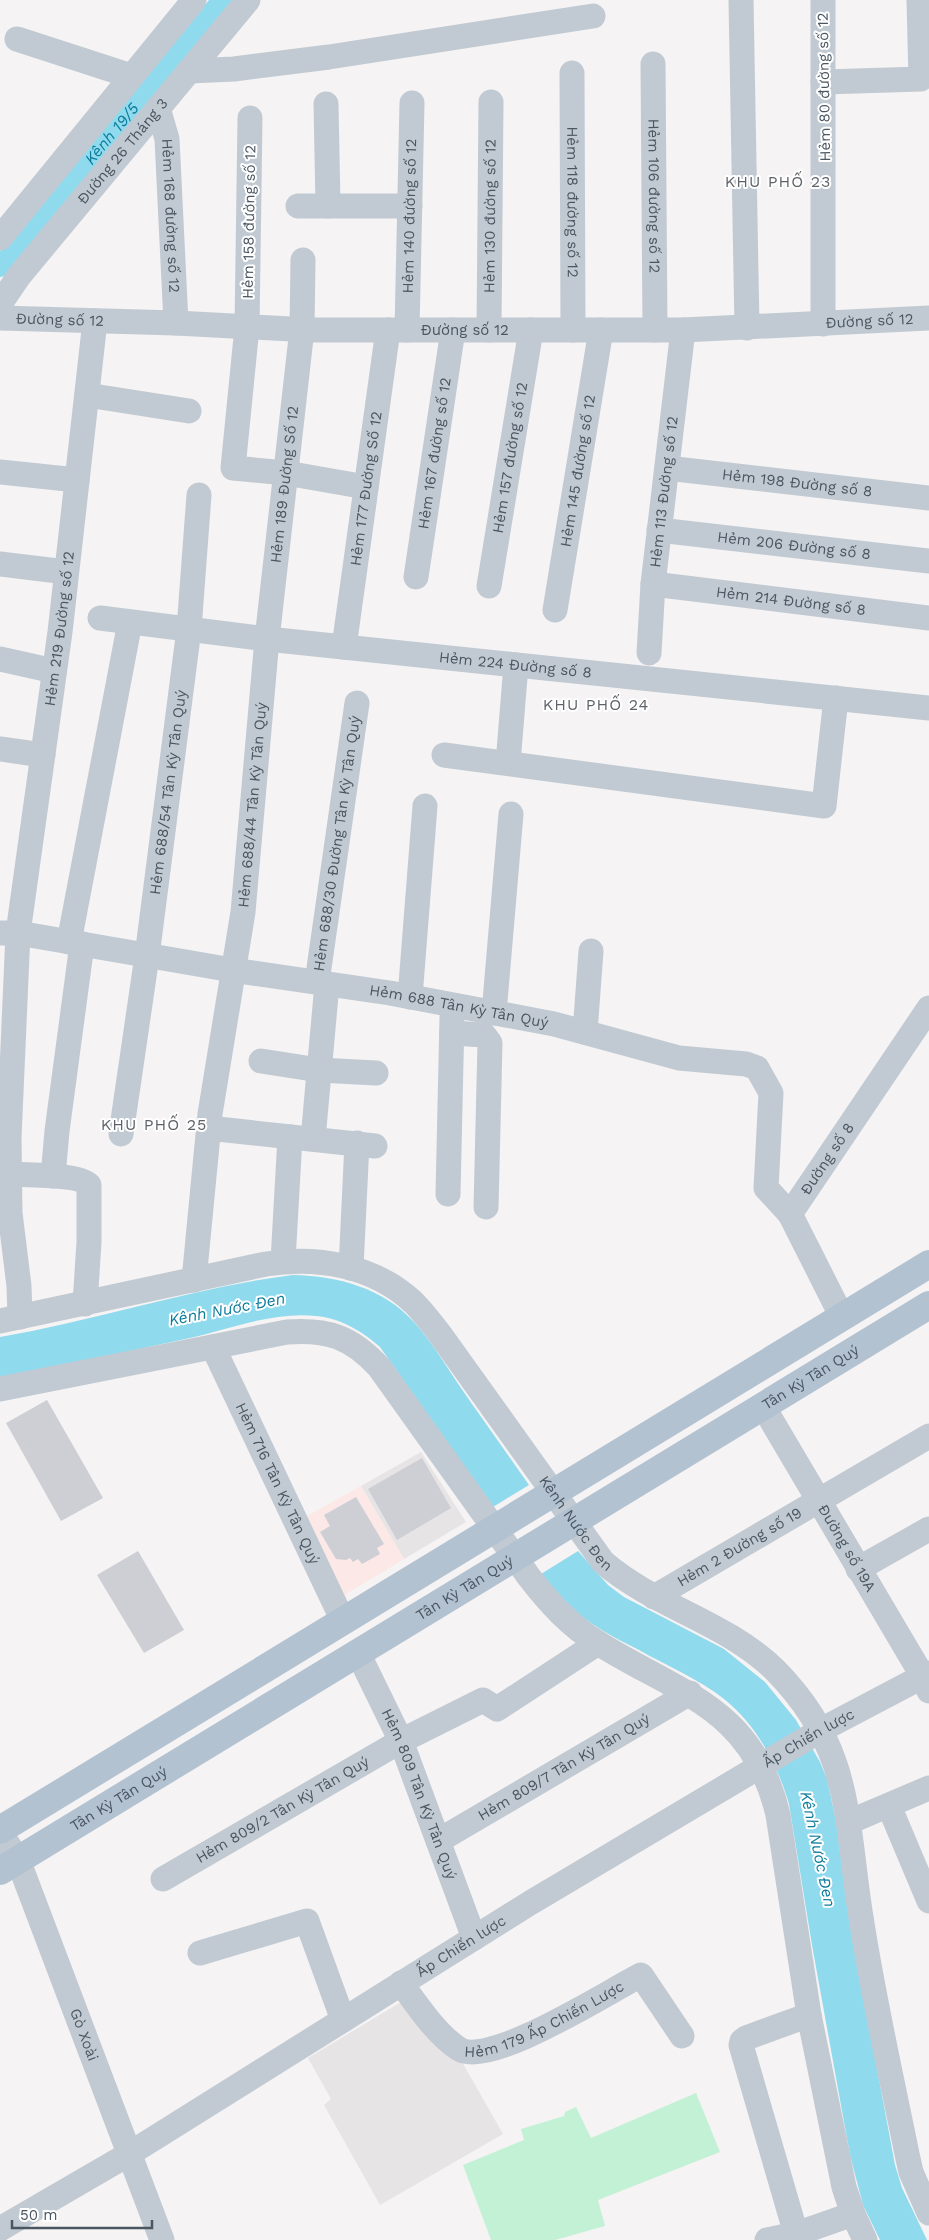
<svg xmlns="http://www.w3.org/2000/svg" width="929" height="2240" font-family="'Work Sans',sans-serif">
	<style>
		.education { fill: #e6e4e5 }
		.medical { fill: #fce8e6 }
		.green { fill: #c3f1d5 }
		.water { fill: #90daee }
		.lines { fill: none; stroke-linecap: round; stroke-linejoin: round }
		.canal { stroke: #90daee; stroke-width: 20 }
		.building { fill: #cdcfd5 }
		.minor { stroke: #c1cad2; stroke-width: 25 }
		.major { stroke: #b3c2d1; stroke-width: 28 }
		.labels { text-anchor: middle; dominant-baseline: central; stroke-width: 4; stroke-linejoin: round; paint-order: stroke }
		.street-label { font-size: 15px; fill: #4a5661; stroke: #fff }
		.water-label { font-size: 16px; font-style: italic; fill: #0c7c9b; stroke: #fff }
		.neighbourhood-label { font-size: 16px; letter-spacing: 1px; fill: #5f6368; stroke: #fff }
	</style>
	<rect width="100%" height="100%" fill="#f5f3f3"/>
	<g class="education">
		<polygon points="421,1452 466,1522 404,1559 361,1486"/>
		<polygon points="421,1990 503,2134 380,2205 324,2105 331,2099 308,2058"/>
	</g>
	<polygon class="medical" points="361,1486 404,1559 341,1597 302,1519"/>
	<polygon class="green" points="696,2093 720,2152 598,2200 605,2226 555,2240 491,2240 463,2165 524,2140 521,2129 564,2116 565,2112 576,2107 591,2138"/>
	<g class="water">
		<path d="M 293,1275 C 338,1276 383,1288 414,1322 C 432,1342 446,1366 461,1388 C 483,1420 506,1452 529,1485 L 493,1507 L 380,1347 C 362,1331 340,1318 316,1316 C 276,1311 228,1329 190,1338 C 127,1352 63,1365 0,1377 L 0,1337 C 98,1320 195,1287 293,1275 Z"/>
		<path d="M 578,1551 L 608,1585 L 624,1597 L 724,1649 L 765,1682 L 796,1720 L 820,1762 L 827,1779 L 836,1821 L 849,1919 L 895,2165 L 902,2188 L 927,2240 L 880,2240 L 863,2205 L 850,2155 L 812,1945 L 789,1804 C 778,1766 757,1725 724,1699 C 699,1679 667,1666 639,1650 C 617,1639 596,1628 577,1613 C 564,1601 553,1587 541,1574 Z"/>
	</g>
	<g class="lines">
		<path class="canal" id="s1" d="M 0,267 L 222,0"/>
	</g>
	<g class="building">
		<polygon points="47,1400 103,1498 61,1521 6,1423"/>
		<polygon points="422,1458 451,1508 397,1540 368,1489"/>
		<polygon points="356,1497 384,1544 377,1548 380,1554 362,1564 358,1559 353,1562 350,1558 346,1560 336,1559 320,1532 330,1526 324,1515"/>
		<polygon points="138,1551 184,1630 144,1653 97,1575"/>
	</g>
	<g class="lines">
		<g class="minor">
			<polyline points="741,0 747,328"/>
			<polyline points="823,0 823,324"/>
			<polyline points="17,39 131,76"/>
			<path id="s2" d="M 653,64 L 655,330"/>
			<polyline points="189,71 234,69 329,57 593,16"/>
			<path id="s3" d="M 572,73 L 573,330"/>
			<polyline points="823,82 921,79 919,0"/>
			<polyline points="326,104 328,206"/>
			<path id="s4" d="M 158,108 L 167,139 L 176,323"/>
			<polyline points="250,118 247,327 233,468 286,473 366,487"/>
			<polyline points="298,206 410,206"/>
			<polyline points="0,238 194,0"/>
			<path id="s5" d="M 0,304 L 19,276 L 248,0"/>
			<path id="s6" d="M 0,318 L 176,323 L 310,330 L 683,330 L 929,318"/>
			<path id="s7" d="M 407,330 L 412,103"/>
			<path id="s8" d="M 489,330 L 491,102"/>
			<polyline points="87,395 189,411"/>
			<path id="s9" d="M 667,468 L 929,498"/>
			<polyline points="0,472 77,480"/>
			<path id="s10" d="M 659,530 L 929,561"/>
			<polyline points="0,564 66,572"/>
			<path id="s11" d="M 416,577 L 453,330"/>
			<path id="s12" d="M 653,584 L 929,618"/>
			<path id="s13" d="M 489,586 L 531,330"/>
			<path id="s14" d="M 555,610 L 601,330"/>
			<path id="s15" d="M 100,618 L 267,639 L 929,708"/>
			<path id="s16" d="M 344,647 L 388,330"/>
			<path id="s17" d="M 649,653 L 653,584 L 683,330"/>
			<polyline points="0,659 54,671"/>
			<polyline points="0,749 43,755"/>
			<polyline points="444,755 824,806 836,698"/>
			<polyline points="508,763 516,665"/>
			<path id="s18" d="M 0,933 L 18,933 L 232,970 L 390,993 L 554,1024 L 679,1058 L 746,1064 L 757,1068 L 771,1093 L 766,1188 L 790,1214"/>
			<polyline points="69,942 130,622"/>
			<path id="s19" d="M 317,982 L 357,703"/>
			<polyline points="410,997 425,806"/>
			<polyline points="494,1013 511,814"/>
			<polyline points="585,1032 591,951"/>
			<polyline points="452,1033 484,1035 490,1043 486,1207"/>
			<polyline points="261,1061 319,1070 376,1073"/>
			<polyline points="208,1128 375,1146"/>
			<path id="s20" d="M 121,1134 L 147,956 L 189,629 L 199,495"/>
			<polyline points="313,1139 327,984"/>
			<path d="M 10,1174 C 25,1175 80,1174 89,1185 L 89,1242 L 85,1304"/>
			<polyline points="53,1176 57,1131 82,944"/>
			<polyline points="448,1194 452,1017"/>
			<polyline points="283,1261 290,1137"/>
			<polyline points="351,1268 357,1143"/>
			<path id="s21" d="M 194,1280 L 210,1114 L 243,912 L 267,639 L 302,329 L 303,260"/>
			<path id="s22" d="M 20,1317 L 19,1286 L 10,1213 L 9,1138 L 18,933 L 60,632 L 95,321"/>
			<path id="s23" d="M 842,1317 L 790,1214 L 929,1008"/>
			<path id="s24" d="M 0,1321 L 266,1264 C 317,1256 373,1265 413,1302 C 424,1313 433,1325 442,1337 L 603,1562 C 655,1607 726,1622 775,1670 C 853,1749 845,1817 861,1917 C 873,1996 891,2075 907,2154 L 911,2172 L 929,2213"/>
			<path id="s25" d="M 213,1347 L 343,1621"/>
			<path d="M 0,1389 L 287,1332 C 328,1329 351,1337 379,1367 L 529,1577 C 549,1603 570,1626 598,1643 C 679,1694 753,1707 778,1815 L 809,2015 L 844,2187 L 853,2214 L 865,2240"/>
			<path id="s26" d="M 763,1406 L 923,1677 L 929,1691"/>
			<polyline points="858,1569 929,1529"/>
			<path id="s27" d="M 654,1597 L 929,1436"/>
			<path id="s28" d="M 358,1653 L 401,1741 L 474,1938"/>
			<polyline points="889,1806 929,1901"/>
			<polyline points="849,1822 929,1788"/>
			<path id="s29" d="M 0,1832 L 18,1860 L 162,2240"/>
			<path id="s30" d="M 438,1841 L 690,1693"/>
			<path id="s31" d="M 163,1879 L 401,1741 L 483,1700 L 497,1709 L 598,1643"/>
			<polyline points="200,1953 307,1921 343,2020"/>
			<path id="s32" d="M 401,1983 C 416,2004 437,2035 459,2049 C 490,2068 609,1991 641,1975 L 682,2036"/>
			<path id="s33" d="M 0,2229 L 129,2154 L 530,1903 L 821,1730 L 929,1673"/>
			<polyline points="796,2234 741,2045 742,2041 746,2038 809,2015"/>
			<polyline points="767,2240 796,2234 853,2214"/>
		</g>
		<g class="major">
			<polyline points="0,1830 929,1264"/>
			<path id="s34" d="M 0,1871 L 929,1305"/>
		</g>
	</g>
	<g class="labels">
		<g class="street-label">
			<text transform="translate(824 87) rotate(-91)">Hẻm 80 đường số 12</text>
			<text stroke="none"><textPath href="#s5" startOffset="196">Đường 26 Tháng 3</textPath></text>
			<text stroke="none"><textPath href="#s2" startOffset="132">Hẻm 106 đường số 12</textPath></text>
			<text stroke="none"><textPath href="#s3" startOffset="129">Hẻm 118 đường số 12</textPath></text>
			<text stroke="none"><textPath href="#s4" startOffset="109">Hẻm 168 đường số 12</textPath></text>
			<text stroke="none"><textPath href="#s8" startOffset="114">Hẻm 130 đường số 12</textPath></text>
			<text stroke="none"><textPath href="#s7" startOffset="114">Hẻm 140 đường số 12</textPath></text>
			<text transform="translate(249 222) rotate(-89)">Hẻm 158 đường số 12</text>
			<text stroke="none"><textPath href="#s6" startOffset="60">Đường số 12</textPath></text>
			<text stroke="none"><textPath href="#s6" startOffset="870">Đường số 12</textPath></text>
			<text stroke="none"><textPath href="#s6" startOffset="465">Đường số 12</textPath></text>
			<text stroke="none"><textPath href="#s11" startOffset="125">Hẻm 167 đường số 12</textPath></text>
			<text stroke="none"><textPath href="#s13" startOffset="130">Hẻm 157 đường số 12</textPath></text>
			<text stroke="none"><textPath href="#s14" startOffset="141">Hẻm 145 đường số 12</textPath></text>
			<text stroke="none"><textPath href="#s9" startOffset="131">Hẻm 198 Đường số 8</textPath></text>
			<text stroke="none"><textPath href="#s21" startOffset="801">Hẻm 189 Đường Số 12</textPath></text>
			<text stroke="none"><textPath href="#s16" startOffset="160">Hẻm 177 Đường Số 12</textPath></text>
			<text stroke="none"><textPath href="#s17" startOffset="162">Hẻm 113 Đường số 12</textPath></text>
			<text stroke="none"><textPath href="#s10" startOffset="136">Hẻm 206 Đường số 8</textPath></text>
			<text stroke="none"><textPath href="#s12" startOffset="139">Hẻm 214 Đường số 8</textPath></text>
			<text stroke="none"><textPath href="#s22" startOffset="692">Hẻm 219 Đường số 12</textPath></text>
			<text stroke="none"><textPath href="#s15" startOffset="418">Hẻm 224 Đường số 8</textPath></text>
			<text stroke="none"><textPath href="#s20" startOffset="345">Hẻm 688/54 Tân Kỳ Tân Quý</textPath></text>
			<text stroke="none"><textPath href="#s21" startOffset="479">Hẻm 688/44 Tân Kỳ Tân Quý</textPath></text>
			<text stroke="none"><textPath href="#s19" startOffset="140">Hẻm 688/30 Đường Tân Kỳ Tân Quý</textPath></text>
			<text stroke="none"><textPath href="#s18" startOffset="465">Hẻm 688 Tân Kỳ Tân Quý</textPath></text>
			<text stroke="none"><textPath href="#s23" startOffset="182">Đường số 8</textPath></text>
			<text stroke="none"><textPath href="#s34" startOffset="949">Tân Kỳ Tân Quý</textPath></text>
			<text stroke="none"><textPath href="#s25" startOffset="151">Hẻm 716 Tân Kỳ Tân Quý</textPath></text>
			<text stroke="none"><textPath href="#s24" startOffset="704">Kênh Nước Đen</textPath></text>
			<text stroke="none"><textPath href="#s27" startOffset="99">Hẻm 2 Đường số 19</textPath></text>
			<text stroke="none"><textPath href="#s26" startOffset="165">Đường số 19A</textPath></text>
			<text stroke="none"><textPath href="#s34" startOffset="544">Tân Kỳ Tân Quý</textPath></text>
			<text stroke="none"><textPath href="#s33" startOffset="946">Ấp Chiến lược</textPath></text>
			<text stroke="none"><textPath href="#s30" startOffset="146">Hẻm 809/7 Tân Kỳ Tân Quý</textPath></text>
			<text stroke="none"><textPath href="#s28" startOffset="154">Hẻm 809 Tân Kỳ Tân Quý</textPath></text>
			<text stroke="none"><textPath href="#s34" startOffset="139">Tân Kỳ Tân Quý</textPath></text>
			<text stroke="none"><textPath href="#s31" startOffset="138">Hẻm 809/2 Tân Kỳ Tân Quý</textPath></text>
			<text stroke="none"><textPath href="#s33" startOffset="541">Ấp Chiến lược</textPath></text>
			<text stroke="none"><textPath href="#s32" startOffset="181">Hẻm 179 Ấp Chiến Lược</textPath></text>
			<text stroke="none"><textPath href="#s29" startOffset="220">Gò Xoài</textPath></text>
		</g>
		<g class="water-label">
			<text stroke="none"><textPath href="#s1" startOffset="174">Kênh 19/5</textPath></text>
			<text transform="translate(227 1309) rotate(-11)">Kênh Nước Đen</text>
			<text transform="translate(818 1849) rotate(78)">Kênh Nước Đen</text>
		</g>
		<g class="neighbourhood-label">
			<text x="778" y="181">KHU PHỐ 23</text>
			<text x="596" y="704">KHU PHỐ 24</text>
			<text x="154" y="1124">KHU PHỐ 25</text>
		</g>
	</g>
	<path d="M12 2220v8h140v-8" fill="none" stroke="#4a5661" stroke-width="2.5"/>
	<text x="20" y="2220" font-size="15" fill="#4a5661" stroke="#ffffff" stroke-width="4" paint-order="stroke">50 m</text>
</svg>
